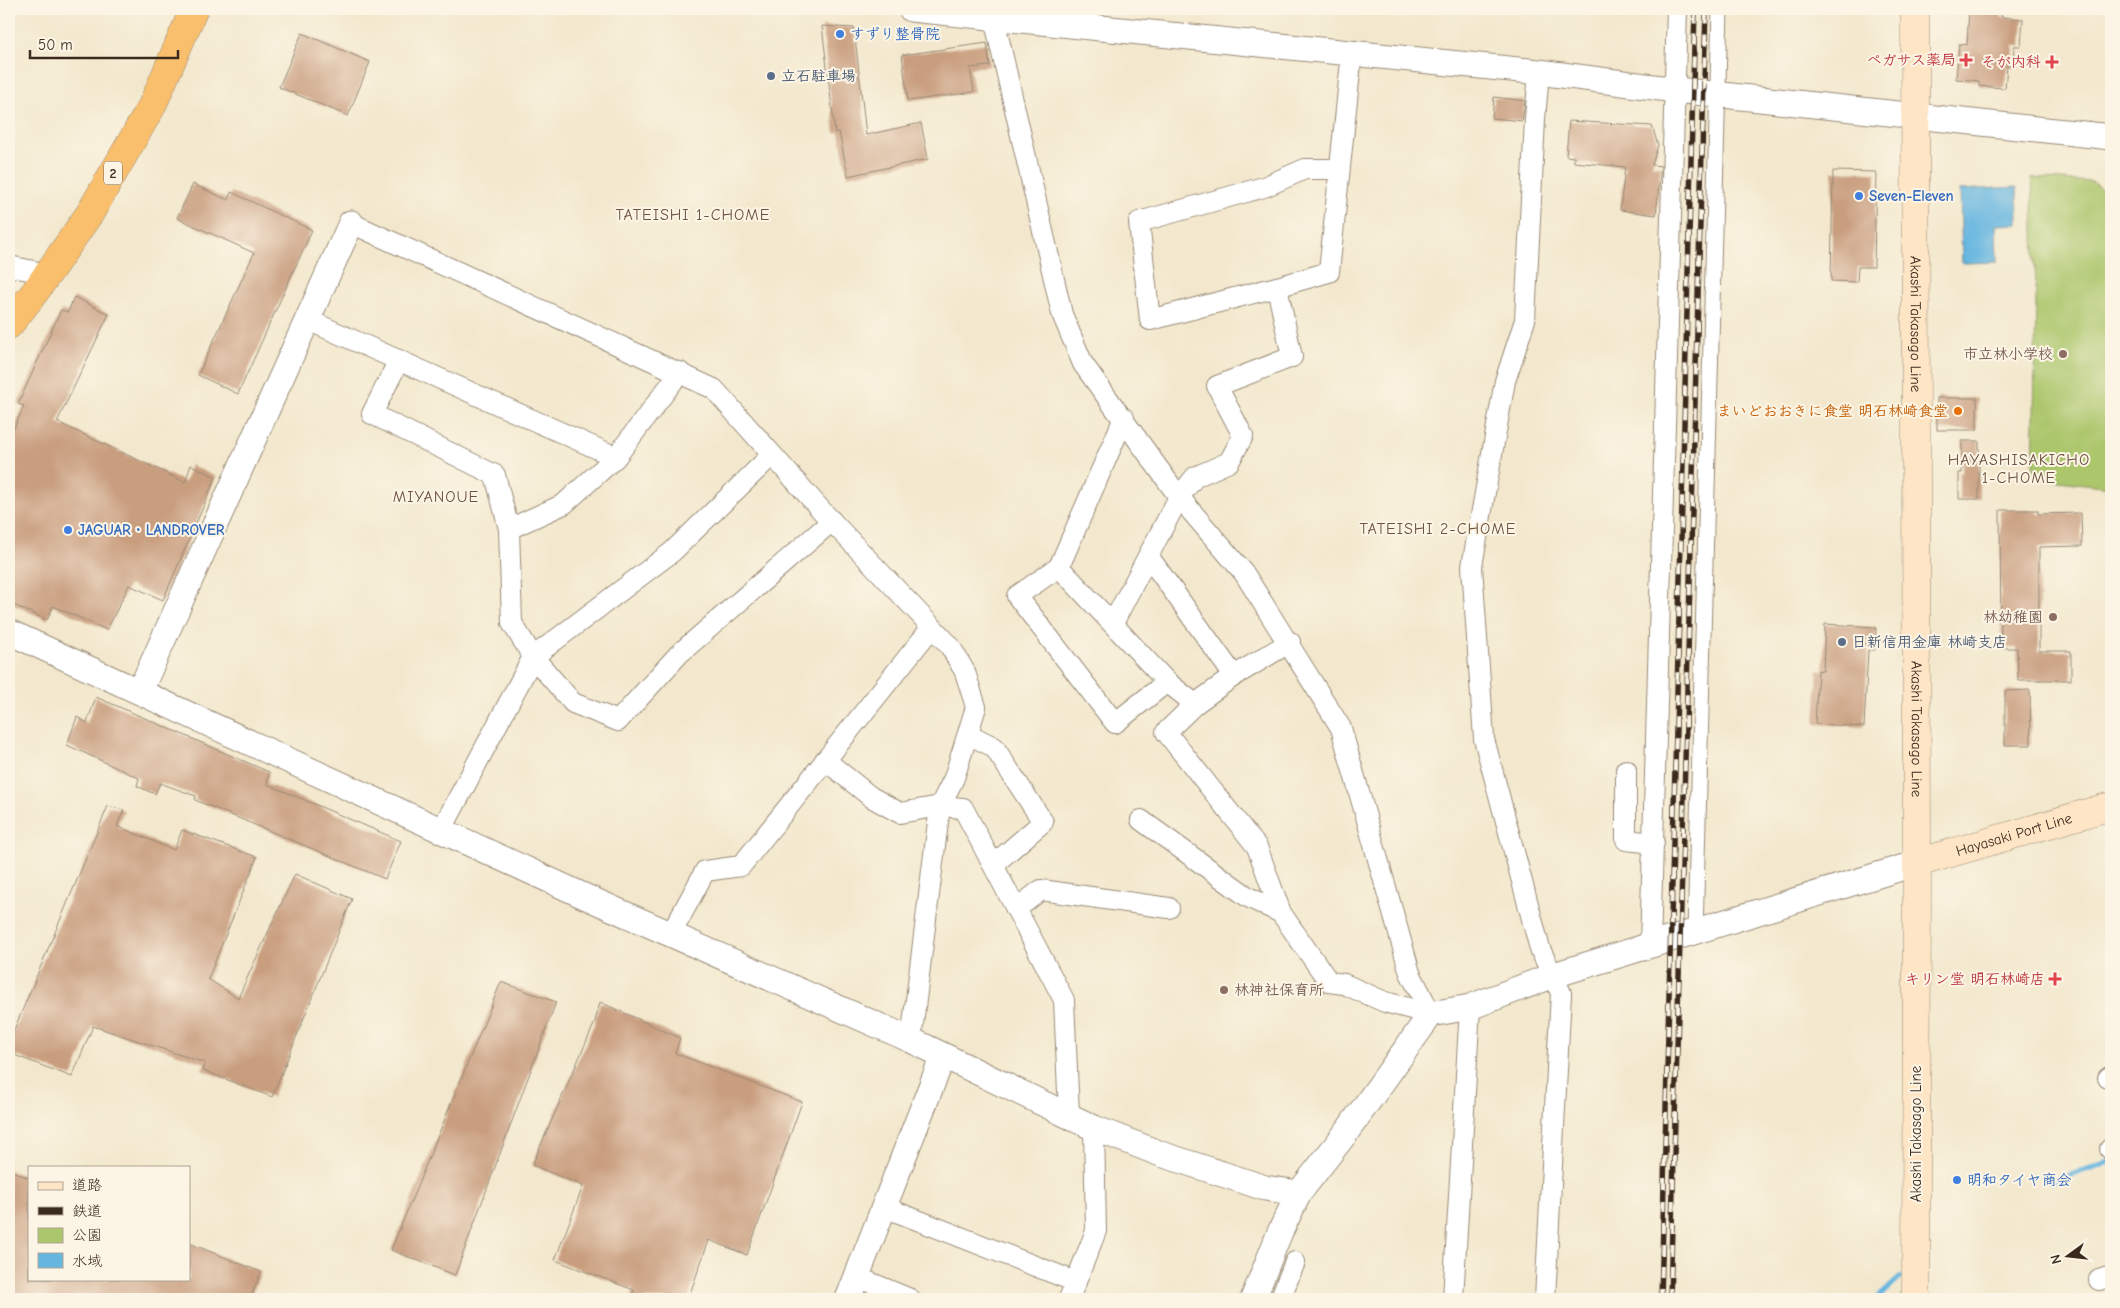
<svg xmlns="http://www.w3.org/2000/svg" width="2120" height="1308" font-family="'Comic Neue','Klee One',sans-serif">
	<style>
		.green { fill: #acc66c; stroke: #747845 }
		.water { fill: #66b6e0; stroke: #50707f }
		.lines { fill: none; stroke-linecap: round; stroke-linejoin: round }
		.stream { stroke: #66b6e0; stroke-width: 5.5 }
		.building { fill: #c99e7f }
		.pedestrian-casing { stroke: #978976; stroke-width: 17 }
		.minor-casing { stroke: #978976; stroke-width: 22 }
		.tertiary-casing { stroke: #978976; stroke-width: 27 }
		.secondary-casing { stroke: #978976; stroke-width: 29 }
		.trunk-casing { stroke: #978976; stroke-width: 29 }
		.pedestrian { stroke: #fff; stroke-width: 15 }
		.minor { stroke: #fff; stroke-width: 20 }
		.tertiary { stroke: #fff; stroke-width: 25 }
		.secondary { stroke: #fde5c5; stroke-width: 28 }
		.trunk { stroke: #f9bf6d; stroke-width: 28 }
		.rail-casing { stroke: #3b2a1e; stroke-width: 5.5 }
		.rail { stroke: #fcf5e5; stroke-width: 4; stroke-dasharray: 11; stroke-linecap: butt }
		.shop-dot { fill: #3f7fe0; stroke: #fcf5e5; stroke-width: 2 }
		.health-dot { fill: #e0444e; stroke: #fcf5e5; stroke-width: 2 }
		.service-dot { fill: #5c6f8a; stroke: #fcf5e5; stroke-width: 2 }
		.education-dot { fill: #8d6e63; stroke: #fcf5e5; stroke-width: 2 }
		.food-dot { fill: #e8710a; stroke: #fcf5e5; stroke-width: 2 }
		.labels { text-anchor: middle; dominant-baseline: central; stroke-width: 4; stroke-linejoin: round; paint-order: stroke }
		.shield { fill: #fcf5e5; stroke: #75675a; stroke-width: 1 }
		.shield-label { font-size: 14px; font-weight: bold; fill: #3b2a1e }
		.shop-label { font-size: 15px; font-weight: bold; fill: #366cbe; stroke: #fcf5e5; text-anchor: start }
		.health-label { font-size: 15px; font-weight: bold; fill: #be3a42; stroke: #fcf5e5; text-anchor: end }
		.service-label { font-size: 15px; font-weight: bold; fill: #4e5e75; stroke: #fcf5e5; text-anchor: start }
		.street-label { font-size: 15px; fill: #3b2a1e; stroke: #fcf5e5 }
		.education-label { font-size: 15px; font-weight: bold; fill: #785e54; stroke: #fcf5e5; text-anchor: end }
		.food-label { font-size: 15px; font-weight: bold; fill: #c56008; stroke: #fcf5e5; text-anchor: end }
		.neighbourhood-label { font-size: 16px; letter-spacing: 1px; fill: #6d5340; stroke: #fcf5e5 }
	</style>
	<rect width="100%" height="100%" fill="#fcf5e5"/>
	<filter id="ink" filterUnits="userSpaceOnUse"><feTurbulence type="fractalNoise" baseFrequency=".02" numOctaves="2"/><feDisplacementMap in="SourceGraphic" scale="10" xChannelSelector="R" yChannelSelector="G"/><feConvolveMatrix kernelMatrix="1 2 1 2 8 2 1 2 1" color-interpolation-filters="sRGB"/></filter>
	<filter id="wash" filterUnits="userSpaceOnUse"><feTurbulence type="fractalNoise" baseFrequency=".0096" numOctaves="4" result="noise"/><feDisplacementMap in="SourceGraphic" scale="20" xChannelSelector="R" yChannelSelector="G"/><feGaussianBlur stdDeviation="1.12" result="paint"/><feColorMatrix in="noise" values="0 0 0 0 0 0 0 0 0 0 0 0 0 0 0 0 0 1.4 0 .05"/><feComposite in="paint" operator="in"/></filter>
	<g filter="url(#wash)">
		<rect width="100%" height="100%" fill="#f3e8cd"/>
		<polygon class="green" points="2032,178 2092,182 2111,196 2111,487 2033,478 2036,293"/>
		<polygon class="water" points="2017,187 2018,224 1996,225 1997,262 1962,263 1960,190"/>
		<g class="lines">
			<g class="stream">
				<polyline points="2051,1182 2111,1161"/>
				<polyline points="1877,1299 1900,1278"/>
			</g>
		</g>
		<g id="blocks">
			<g class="building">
				<polygon points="1969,9 2002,9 2001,17 2023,19 2021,46 2014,46 2013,66 2007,66 2005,88 1979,86 1979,81 1956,79 1959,44 1967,45"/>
				<polygon points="822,26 854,28 866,135 921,123 928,159 848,176 839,132 835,133"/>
				<polygon points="302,33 370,62 348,116 279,87"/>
				<polygon points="987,43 990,66 970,68 974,92 908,101 902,55"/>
				<polygon points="1494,97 1525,101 1522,121 1492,118"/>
				<polygon points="1569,121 1652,126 1658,145 1652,165 1661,166 1656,215 1620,210 1625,167 1574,162 1574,157 1566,156"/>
				<polygon points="1833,171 1876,172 1874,267 1858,267 1857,282 1831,281"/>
				<polygon points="193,184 228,200 231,192 312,230 238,394 198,375 254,253 177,218"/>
				<polygon points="74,297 109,314 57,422 185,482 191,465 216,477 163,600 129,585 107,630 53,606 47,620 9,603 9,439 24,406 18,404 61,310 68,312"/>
				<rect x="1937" y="398" width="40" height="32"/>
				<polygon points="1962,441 1979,441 1979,499 1959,499 1959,473 1962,473"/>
				<polygon points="2000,510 2038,510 2038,514 2081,513 2082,546 2039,547 2039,651 2071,651 2071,680 2018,680 2017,648 2001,648"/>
				<polygon points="1825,624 1876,627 1875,650 1868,650 1864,727 1815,724 1818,670 1823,671"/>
				<polygon points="2030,690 2031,745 2005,745 2005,691"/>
				<polygon points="96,697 269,772 267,784 401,841 385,879 195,800 196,796 160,783 155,794 137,786 139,778 67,745 77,717 87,723"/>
				<polygon points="108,806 124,810 117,826 174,850 182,830 257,857 208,979 238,998 295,874 352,899 272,1097 202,1070 205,1063 93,1026 72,1077 9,1053 9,1042"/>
				<polygon points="501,982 556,1002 455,1275 391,1250"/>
				<polygon points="600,1002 680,1038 675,1053 802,1102 747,1255 709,1240 688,1299 630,1299 634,1290 555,1260 583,1186 532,1165 595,1022"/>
				<polygon points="9,1170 29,1178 29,1279 189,1279 189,1243 261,1272 250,1299 9,1299"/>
			</g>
		</g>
	</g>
	<g filter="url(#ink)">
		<use href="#blocks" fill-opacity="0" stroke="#978976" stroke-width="1"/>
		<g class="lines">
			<defs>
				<polyline id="pedestrian" points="1695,933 1720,9"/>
				<g id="minor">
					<polyline points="994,18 1062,314 1083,364 1179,497 1244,573 1341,728 1410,973 1431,1014"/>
					<polyline points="1539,72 1535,119 1525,320 1505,381 1472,566 1484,739 1540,949 1561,993 1545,1299"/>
					<polyline points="351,223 714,389 822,511 950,646 965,672 976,707 954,778 940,806 911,1040"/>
					<polyline points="9,266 48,274"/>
					<polyline points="1277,287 1150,320 1139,222 1264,187 1305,169 1338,169"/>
					<polyline points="308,320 616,457"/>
					<polyline points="399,360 372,414 495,475 509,529 512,623 533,657 573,703 618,721 679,654 832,521"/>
					<polyline points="1124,418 1059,567 1167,682 1195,704 1234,676 1290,642"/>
					<polyline points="509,529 564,504 616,457 680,372"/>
					<polyline points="1149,557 1234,676"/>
					<polyline points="1059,567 1017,596 1115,723 1167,682"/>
					<polyline points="1113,623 1179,497 1195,477 1229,462 1243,436 1217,386 1292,357 1277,287 1329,272 1352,52"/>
					<polyline points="1195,704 1166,732 1257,847 1281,913"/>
					<polyline points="968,734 994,747 1043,822 993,865"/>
					<polyline points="825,760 871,797 900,813 940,806 963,808 1064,1000 1069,1115"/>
					<polyline points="1626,770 1626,840 1654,843"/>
					<polyline points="1141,820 1248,897 1281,913 1329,982 1344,984 1385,1002 1431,1014"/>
					<polyline points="442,829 533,657 672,552 772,455"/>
					<polyline points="1016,909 1041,890 1169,908"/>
					<polyline points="671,934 705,871 741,866 932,627"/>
					<polyline points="1650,947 1677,9"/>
					<polyline points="2108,1078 2111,1076"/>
					<polyline points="2110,1149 2111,1148"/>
					<polyline points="884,1207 1076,1282"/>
					<polyline points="857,1277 910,1299"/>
					<polyline points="2099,1280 2111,1276"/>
					<polyline points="1069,1299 1096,1231 1094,1128"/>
					<polyline points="1280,1299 1295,1262"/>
					<polyline points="1453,1299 1470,1007"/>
				</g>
				<g id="tertiary">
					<polyline points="911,9 1539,72 1676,90 2111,137"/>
					<polyline points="9,632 584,896 911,1040 1094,1128 1161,1154 1265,1188 1299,1193"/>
					<polyline points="140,691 351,223"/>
					<polyline points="848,1299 943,1056"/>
					<polyline points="1253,1299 1280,1232 1299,1193 1345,1134 1431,1014 1470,1007 1554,975 1917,863"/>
				</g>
				<g id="secondary">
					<path id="s1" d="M 1915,9 L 1917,863 L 1916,1299"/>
					<path id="s2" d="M 1917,863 L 2111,806"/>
				</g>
				<polyline id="trunk" points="9,325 35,292 90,213 152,106 194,9"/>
			</defs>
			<use href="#pedestrian" class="pedestrian-casing"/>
			<use href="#minor" class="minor-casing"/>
			<use href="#tertiary" class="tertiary-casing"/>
			<use href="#secondary" class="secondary-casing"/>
			<use href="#trunk" class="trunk-casing"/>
			<use href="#pedestrian" class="pedestrian"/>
			<use href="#minor" class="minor"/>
			<use href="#tertiary" class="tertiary"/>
			<use href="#secondary" class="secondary"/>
			<use href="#trunk" class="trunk"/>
			<defs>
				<g id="rail">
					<polyline points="1661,1299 1695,9"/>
					<polyline points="1670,1299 1706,9"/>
				</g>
			</defs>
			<use href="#rail" class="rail-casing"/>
			<use href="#rail" class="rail"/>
		</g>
	</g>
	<g class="shop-dot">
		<circle cx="840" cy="34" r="5"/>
		<circle cx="1859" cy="196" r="5"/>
		<circle cx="68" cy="530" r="5"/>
		<circle cx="1957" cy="1180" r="5"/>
	</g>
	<g class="health-dot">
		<path d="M1963.5 52.5h5v5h5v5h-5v5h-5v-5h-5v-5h5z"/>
		<path d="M2049.5 54.5h5v5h5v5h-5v5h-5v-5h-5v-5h5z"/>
		<path d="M2052.5 971.5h5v5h5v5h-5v5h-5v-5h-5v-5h5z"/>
	</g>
	<g class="service-dot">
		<circle cx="771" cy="76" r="5"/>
		<circle cx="1842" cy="642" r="5"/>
	</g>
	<g class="education-dot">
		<circle cx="2063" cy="354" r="5"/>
		<circle cx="2053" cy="617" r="5"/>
		<circle cx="1224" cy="990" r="5"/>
	</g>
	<circle class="food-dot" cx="1958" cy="411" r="5"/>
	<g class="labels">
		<rect class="shield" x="104" y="161.5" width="18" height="23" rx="4"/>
		<g class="shield-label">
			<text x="113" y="173">2</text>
		</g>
		<g class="shop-label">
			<text x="850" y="34">すずり整骨院</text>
			<text x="1869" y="196">Seven-Eleven</text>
			<text x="78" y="530">JAGUAR・LANDROVER</text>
			<text x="1967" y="1180">明和タイヤ商会</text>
		</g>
		<g class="health-label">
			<text x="1956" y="60">ペガサス薬局</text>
			<text x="2041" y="62">そが内科</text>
			<text x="2045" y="979">キリン堂 明石林崎店</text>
		</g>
		<g class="service-label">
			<text x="781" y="76">立石駐車場</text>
			<text x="1852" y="642">日新信用金庫 林崎支店</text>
		</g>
		<g class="street-label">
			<text stroke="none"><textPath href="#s1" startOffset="315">Akashi Takasago Line</textPath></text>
			<text stroke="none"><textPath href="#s1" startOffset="720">Akashi Takasago Line</textPath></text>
			<text stroke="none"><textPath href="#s2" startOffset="101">Hayasaki Port Line</textPath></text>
			<text transform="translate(1916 1134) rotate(-90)">Akashi Takasago Line</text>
		</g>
		<g class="education-label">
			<text x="2053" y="354">市立林小学校</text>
			<text x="2043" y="617">林幼稚園</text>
			<text x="1234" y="990" text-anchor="start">林神社保育所</text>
		</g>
		<g class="food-label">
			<text x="1948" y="411">まいどおおきに食堂 明石林崎食堂</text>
		</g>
		<g class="neighbourhood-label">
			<text x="693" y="215">TATEISHI 1-CHOME</text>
			<text x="2019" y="460">HAYASHISAKICHO<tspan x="2019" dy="18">1-CHOME</tspan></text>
			<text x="436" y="497">MIYANOUE</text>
			<text x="1438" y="529">TATEISHI 2-CHOME</text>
		</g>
	</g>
	<rect width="2120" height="1308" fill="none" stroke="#fcf5e5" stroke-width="30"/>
	<rect x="28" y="1166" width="162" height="115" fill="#fcf5e5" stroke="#afa495"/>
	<rect x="38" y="1182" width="25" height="8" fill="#fde5c5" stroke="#afa495"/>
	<text x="72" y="1190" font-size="15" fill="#3b2a1e">道路</text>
	<rect x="38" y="1207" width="25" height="8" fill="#3b2a1e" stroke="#afa495"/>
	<text x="72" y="1216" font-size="15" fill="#3b2a1e">鉄道</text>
	<rect x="38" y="1228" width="25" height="15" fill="#acc66c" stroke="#afa495"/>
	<text x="72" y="1240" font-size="15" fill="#3b2a1e">公園</text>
	<rect x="38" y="1253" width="25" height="15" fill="#66b6e0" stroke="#afa495"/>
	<text x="72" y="1266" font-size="15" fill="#3b2a1e">水域</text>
	<g transform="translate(2068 1256) rotate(255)" stroke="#fcf5e5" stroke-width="4" paint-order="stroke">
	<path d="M0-4L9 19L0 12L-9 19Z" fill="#3b2a1e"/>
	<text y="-8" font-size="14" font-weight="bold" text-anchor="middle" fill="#3b2a1e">N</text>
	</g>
	<path d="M30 50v8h148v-8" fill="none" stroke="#3b2a1e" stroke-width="2.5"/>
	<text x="38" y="50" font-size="15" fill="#3b2a1e" stroke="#fcf5e5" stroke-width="4" paint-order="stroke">50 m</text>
</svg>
